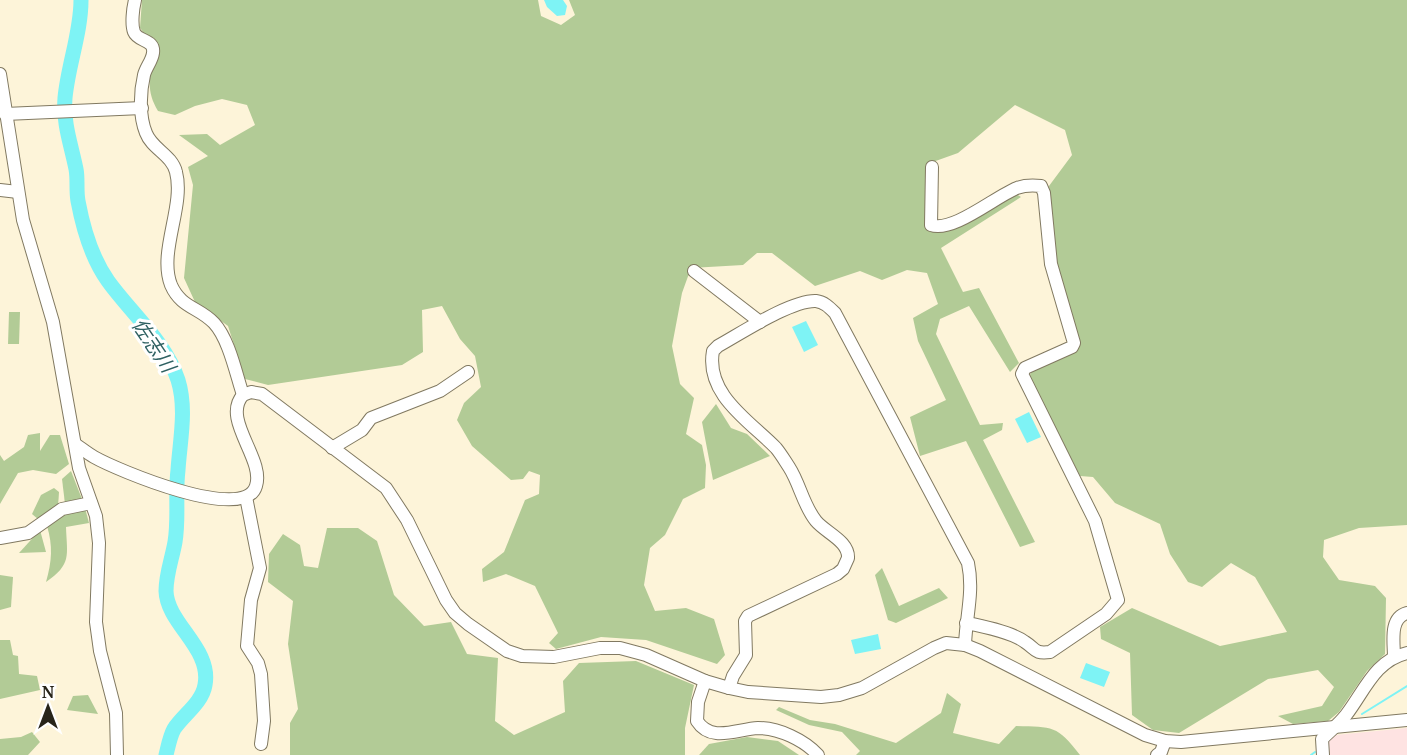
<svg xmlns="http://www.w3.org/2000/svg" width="1407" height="755" font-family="'Noto Serif','Noto Sans JP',serif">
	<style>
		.commercial { fill: #fee3e2 }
		.green { fill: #b2cb96 }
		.water { fill: #7ef3f5 }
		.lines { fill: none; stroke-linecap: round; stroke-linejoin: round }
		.stream { stroke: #7ef3f5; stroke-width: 2 }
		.river { stroke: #7ef3f5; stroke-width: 15 }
		.minor-casing { stroke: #817961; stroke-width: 14 }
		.minor { stroke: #fff; stroke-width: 12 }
		.labels { text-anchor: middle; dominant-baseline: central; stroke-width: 6; stroke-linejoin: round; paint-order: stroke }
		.water-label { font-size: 20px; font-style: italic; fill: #2f6162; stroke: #fff }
	</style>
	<rect width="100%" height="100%" fill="#fdf4d9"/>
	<polygon class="commercial" points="1407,728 1407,755 1328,755 1326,736"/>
	<g class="green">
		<path d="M 142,0 L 538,0 L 541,16 L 561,25 L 575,15 L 569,0 L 1407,0 L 1407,525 L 1359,528 L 1324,540 L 1323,557 L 1339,580 L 1375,586 L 1386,598 L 1385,654 L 1367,671 L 1339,712 L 1328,721 L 1293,724 L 1278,716 L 1322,706 L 1334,687 L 1318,670 L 1268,679 L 1179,733 L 1153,730 L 1132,715 L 1130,653 L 1101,639 L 1100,627 L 1132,608 L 1220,646 L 1287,632 L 1255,577 L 1231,563 L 1202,587 L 1188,582 L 1170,554 L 1160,524 L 1115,503 L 1093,477 L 1080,476 L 1029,378 L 1031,372 L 1078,347 L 1056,263 L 1049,186 L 1072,155 L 1065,130 L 1015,105 L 958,153 L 930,163 L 927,222 L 947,230 L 1015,193 L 1021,197 L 941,248 L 963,292 L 979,288 L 1019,363 L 1010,372 L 969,306 L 940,319 L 936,334 L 980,425 L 1003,423 L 1002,430 L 983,440 L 1035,542 L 1020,547 L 966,441 L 920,456 L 910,417 L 946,400 L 918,341 L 913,318 L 938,304 L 927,273 L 907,270 L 882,280 L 860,271 L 815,286 L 772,253 L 757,253 L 743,265 L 691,268 L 682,293 L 672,346 L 680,384 L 694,398 L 686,434 L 702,445 L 706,465 L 705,488 L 683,499 L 665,535 L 650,548 L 644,585 L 655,611 L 686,608 L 714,619 L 725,655 L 717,664 L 646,640 L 601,637 L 556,649 L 549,643 L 558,633 L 535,586 L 506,574 L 483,582 L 482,569 L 504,552 L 525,500 L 539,494 L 540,475 L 529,471 L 523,479 L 511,480 L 472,446 L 457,420 L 464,403 L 481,387 L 475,356 L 460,339 L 442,306 L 422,310 L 423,352 L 402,365 L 268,385 L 245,379 L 228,326 L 195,302 L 184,278 L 193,185 L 188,167 L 208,156 L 179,135 L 207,134 L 220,145 L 255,125 L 247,105 L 222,99 L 195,106 L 175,115 L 158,111 C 144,88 151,73 156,48 L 140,28 Z"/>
		<polygon points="9,312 20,312 19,344 8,344"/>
		<polygon points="716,404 731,428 747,434 770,456 713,480 702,422"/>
		<polygon points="40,433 40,451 50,435 60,435 69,464 56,474 33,470 18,473 0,504 0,455 4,461 24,447 28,435"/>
		<polygon points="71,471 82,499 65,504 62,479"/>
		<polygon points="54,488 59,492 58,507 39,520 32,514 41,495"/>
		<path d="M 85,508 L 89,523 L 66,527 C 67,556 72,564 46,582 C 52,561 53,546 47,526 L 61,513 Z"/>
		<polygon points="327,528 358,528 377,541 394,595 424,626 451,622 467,654 498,658 495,721 514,735 565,712 563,681 579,663 636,661 694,685 685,728 685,755 290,755 290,723 298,709 288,644 293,601 268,582 269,554 283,534 300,545 304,566 318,568"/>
		<polygon points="40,530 46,552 19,553"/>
		<polygon points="882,568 899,606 939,588 948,598 896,623 888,620 875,575"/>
		<polygon points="0,575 13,577 11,607 0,610"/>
		<polygon points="0,640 10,640 13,655 18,656 19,674 37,676 40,690 0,699"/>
		<path d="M 947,693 L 961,704 L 953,733 L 999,744 L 1016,726 C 1053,727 1057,725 1080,755 L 856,755 L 860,751 L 842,732 L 809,725 L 776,710 L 779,707 L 810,720 L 835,724 L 896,743 L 941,713 Z"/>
		<polygon points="88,695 98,714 67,710 73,696"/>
		<polygon points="32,732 40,742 28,755 0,755 0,739 21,737"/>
		<polygon points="747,737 778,741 799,755 699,755 709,744"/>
	</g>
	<g class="water">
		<polygon points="544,0 563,0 567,6 565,15 557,16 547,7"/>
		<polygon points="806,321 818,345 804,352 792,327"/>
		<polygon points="1029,412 1041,437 1027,443 1015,419"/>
		<polygon points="878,634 881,649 855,654 851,640"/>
		<polygon points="1086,663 1110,672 1104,687 1080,678"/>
	</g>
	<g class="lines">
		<g class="stream">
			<polyline points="1362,714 1407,686"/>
			<polyline points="1311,755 1315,752"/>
		</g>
		<path class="river" d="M 81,0 C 81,33 68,65 65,98 C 63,124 71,144 76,169 C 78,179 76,190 78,201 C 83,228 91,257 108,281 C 131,313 165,341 178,380 C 187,409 180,440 178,470 C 175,494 179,518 175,542 C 172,559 166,574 166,591 C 167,624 212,648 205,685 C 202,703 183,715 174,729 C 170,736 168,747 166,755"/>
		<defs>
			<g id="minor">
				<path d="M 135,0 C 133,8 131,24 134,32 C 138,42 155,39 153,53 C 152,61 146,67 144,75 C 140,92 139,116 146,133 C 152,149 172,155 176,172 C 185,206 158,252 171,285 C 181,308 199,307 214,323 C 229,339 236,374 243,395"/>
				<polyline points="0,74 23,220 53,322 79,468 96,516 99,543 96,622 100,651 116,713 117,755"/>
				<polyline points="5,114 142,108"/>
				<path d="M 932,167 L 931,225 C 953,233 996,196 1017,188 C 1025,185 1032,185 1041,186 L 1044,193 L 1051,264 L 1074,343 L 1072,347 L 1025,368 L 1022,374 L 1095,521 L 1118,600 L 1106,614 L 1050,652 C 1034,654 1036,649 1025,642 C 1012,632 982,626 966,623"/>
				<polyline points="0,190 18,192"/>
				<polyline points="694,271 760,322"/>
				<path d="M 75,444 C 81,448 87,453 94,457 C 117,470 245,524 256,486 C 265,459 221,419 243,395 L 251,392 L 262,394 L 386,488 L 407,520 L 446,600 L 455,613 L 468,624 L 507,651 L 522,656 L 554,657 L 600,648 L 620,648 L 646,655 L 705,681 L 729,688 L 748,692 L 821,697 L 839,695 L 862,688 L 934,648 L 946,643 L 965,645 L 980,651 L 1145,735 L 1165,741 L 1181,742 L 1407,720"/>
				<polyline points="332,448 362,430 371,418 440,391 468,372"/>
				<polyline points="246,497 260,568 251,600 247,646 258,663 261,674 264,721 261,744"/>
				<polyline points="0,538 28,533 62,509 91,503"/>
				<path d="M 1394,657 C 1394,642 1389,618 1407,613"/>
				<path d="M 705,681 L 698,702 L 697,721 C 711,743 737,729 758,728 C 779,728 804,740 818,755"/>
				<path d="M 729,688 L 733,676 L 746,655 L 745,621 L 748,616 L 837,574 L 843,569 L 848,558 C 849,541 826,533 816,521 C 803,505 800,484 789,467 C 785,461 781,454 776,448 C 751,422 705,395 713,351 L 718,346 C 740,334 791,300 816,301 C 824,302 829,307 835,313 L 968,563 C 974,592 966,616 965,645"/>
				<polyline points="1157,755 1161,752 1165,741"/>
				<path d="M 1323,755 L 1322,739 C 1330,731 1339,724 1346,715 C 1364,692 1375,660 1407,653"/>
			</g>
		</defs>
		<use href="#minor" class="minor-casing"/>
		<use href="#minor" class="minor"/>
	</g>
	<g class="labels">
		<g class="water-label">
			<text transform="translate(154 345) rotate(56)">佐志川</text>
		</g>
	</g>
	<g transform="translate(48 707)" stroke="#ffffff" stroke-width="4.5" paint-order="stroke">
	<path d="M0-4.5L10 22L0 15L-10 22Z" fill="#27241a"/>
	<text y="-9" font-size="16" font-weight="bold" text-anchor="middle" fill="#27241a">N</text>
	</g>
</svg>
